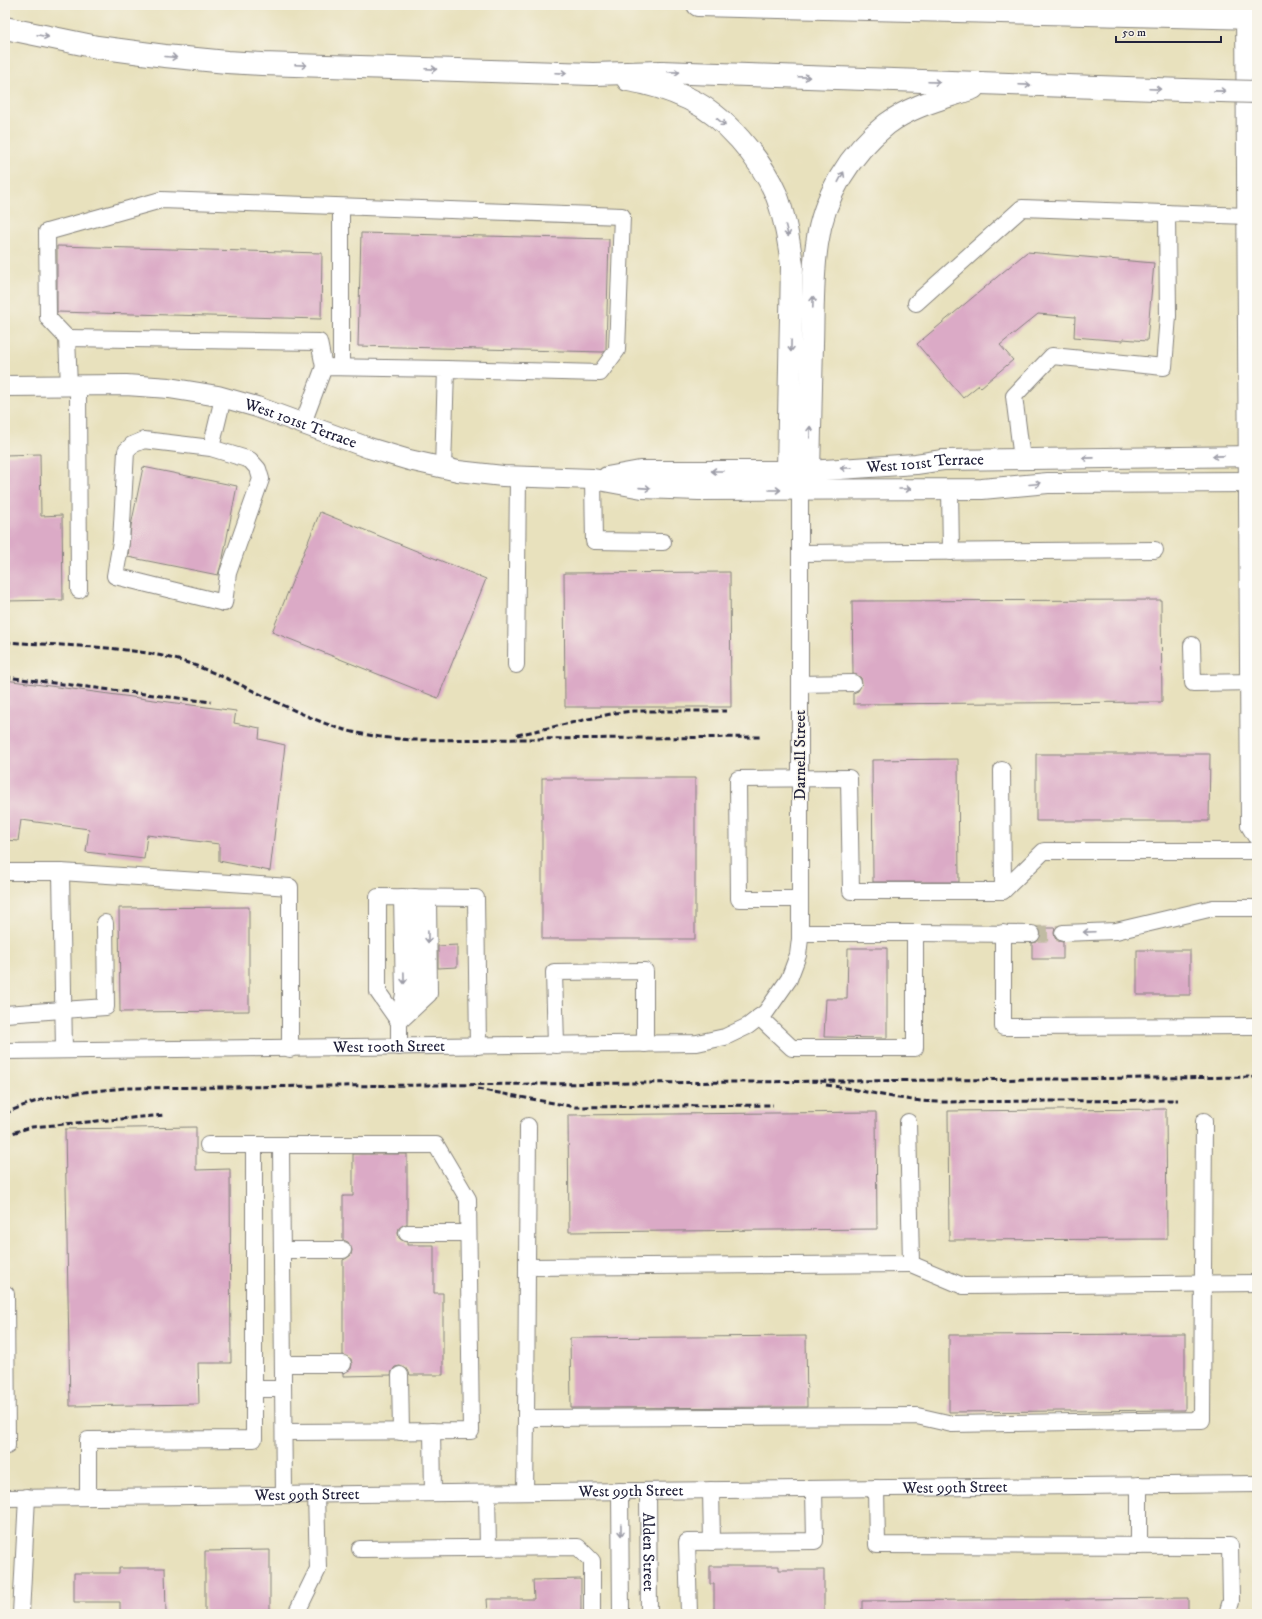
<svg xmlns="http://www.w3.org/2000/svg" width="1262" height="1619" font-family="'IM FELL DW Pica',serif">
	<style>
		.building { fill: #dbaac6 }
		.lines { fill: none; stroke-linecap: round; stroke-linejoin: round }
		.minor-tunnel { stroke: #c0bba3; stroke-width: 16; stroke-dasharray: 16 8; stroke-linecap: butt }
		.minor-casing { stroke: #85827c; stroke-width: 18 }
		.major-casing { stroke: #85827c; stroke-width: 22 }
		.highway-casing { stroke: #85827c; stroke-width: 24 }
		.minor { stroke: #fff; stroke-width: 16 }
		.major { stroke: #fff; stroke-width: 20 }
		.highway { stroke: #fff; stroke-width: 22 }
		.rail { stroke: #22223b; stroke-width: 3; stroke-dasharray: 6 3; stroke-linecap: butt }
		.highway-bridge-casing { stroke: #85827c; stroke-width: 24; stroke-linecap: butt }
		.highway-bridge { stroke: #fff; stroke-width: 22 }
		.oneway { stroke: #9c9ca7 }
		.labels { text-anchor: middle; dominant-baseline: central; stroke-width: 3; stroke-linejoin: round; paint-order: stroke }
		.street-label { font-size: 16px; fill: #22223b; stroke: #f7f3e8 }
	</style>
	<rect width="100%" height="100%" fill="#f7f3e8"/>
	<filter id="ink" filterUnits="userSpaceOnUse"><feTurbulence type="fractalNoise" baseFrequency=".025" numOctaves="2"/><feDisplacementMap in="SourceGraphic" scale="8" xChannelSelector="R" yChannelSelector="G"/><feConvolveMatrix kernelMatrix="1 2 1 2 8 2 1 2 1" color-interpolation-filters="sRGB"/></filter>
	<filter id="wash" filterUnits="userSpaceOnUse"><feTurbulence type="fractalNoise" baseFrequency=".012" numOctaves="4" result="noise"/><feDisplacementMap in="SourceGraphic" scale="16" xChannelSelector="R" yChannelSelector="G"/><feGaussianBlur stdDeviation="0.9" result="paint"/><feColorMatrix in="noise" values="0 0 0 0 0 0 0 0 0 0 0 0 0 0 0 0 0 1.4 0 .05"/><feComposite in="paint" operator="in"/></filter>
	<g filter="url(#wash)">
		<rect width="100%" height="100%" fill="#e8e1bd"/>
		<g id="blocks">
			<g class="building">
				<polygon points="361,233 609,239 606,349 604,352 358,346"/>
				<polygon points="57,246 322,253 321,319 57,312"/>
				<polygon points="1027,252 1154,263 1147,341 1123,339 1123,341 1074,337 1075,317 1038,314 1000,345 1013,360 981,387 979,385 963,398 917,344"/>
				<polygon points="40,454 41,516 62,515 63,600 5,601 5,455"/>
				<polygon points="143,467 237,486 223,558 218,575 128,557 131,526"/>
				<polygon points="320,512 486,579 438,698 272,632"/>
				<polygon points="730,572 731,707 565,707 564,573"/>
				<polygon points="1161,600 1162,702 853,704 853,693 858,691 862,683 861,678 857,675 853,674 852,601"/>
				<polygon points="5,680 236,711 234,723 260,728 259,739 285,745 270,871 219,861 219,844 147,835 144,859 86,852 89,829 21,820 18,841 5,840"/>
				<polygon points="1036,754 1210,754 1209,821 1036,821"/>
				<polygon points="958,759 959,882 873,882 872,760"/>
				<rect x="542" y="778" width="153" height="161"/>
				<polygon points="249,907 249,1011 120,1012 119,908"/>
				<polygon points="1039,928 1055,928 1054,933 1055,938 1058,941 1063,942 1063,959 1032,959 1032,943 1037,942 1041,934"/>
				<polygon points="457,945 457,967 438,968 438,946"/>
				<polygon points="848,948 887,948 887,1038 824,1037 826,999 847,999"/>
				<rect x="1137" y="950" width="53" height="45"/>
				<polygon points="1166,1109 1167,1239 949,1240 948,1111"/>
				<polygon points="876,1112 877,1229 569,1232 568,1115"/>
				<polygon points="196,1127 196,1170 230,1169 231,1363 198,1363 199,1404 70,1406 65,1129"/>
				<polygon points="353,1154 407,1154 407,1224 403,1225 399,1228 398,1233 399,1238 403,1241 407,1242 407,1245 434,1245 434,1293 443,1293 443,1375 410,1375 408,1370 400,1366 395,1367 392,1371 391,1375 343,1376 343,1373 351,1369 352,1364 351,1359 343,1355 343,1260 347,1258 351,1255 352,1250 348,1242 343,1240 343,1196 353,1196"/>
				<polygon points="1185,1334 1185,1410 949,1412 949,1335"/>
				<polygon points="806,1336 807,1407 571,1408 570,1338"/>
				<polygon points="270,1550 270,1614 205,1614 205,1551"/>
				<polygon points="710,1566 779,1566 779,1570 824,1570 824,1614 714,1614 714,1584 710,1584"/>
				<polygon points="119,1568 165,1568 166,1614 120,1614 120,1602 74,1602 74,1573 119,1573"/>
				<polygon points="581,1579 581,1614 488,1614 487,1599 534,1599 533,1580"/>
				<polygon points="1188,1598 1188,1614 862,1614 862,1601"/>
			</g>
		</g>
	</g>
	<g filter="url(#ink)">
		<use href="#blocks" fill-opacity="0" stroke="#85827c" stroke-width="1"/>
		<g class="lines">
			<polyline class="minor-tunnel" points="1032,934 1063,933"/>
			<defs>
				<g id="minor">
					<polyline points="341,207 341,367"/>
					<polyline points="916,303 1022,208 1248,216"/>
					<polyline points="67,338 319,342 324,367"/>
					<polyline points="69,386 67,338 48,318 47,232 161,200 622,216 617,350 600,373 446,369"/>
					<polyline points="78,386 79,590"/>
					<polyline points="303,423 324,367 446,369 443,468"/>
					<polyline points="211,448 250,460 258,469 261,479 228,573 224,603 115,576 121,542 126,451 132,445 144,440 211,448 223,398"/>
					<polyline points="1022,459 1014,396 1052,356 1164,367 1168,316 1167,213"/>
					<polyline points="593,479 594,541 663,542"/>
					<polyline points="950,489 951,552"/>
					<polyline points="800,553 1155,550"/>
					<polyline points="1192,645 1193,683 1257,682"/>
					<polyline points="516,665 518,477"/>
					<polyline points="800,684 853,683"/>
					<polyline points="1002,770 1003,891"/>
					<polyline points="5,872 61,872 290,887 290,1049"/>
					<polyline points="61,872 64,1050"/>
					<polyline points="800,899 739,899 738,779 849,778 851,891 1003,891 1044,851 1257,851"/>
					<polyline points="915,933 1032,934"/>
					<polyline points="1003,933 1003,1027 1257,1026"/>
					<polyline points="1063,933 1116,931 1213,908 1257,908"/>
					<polyline points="407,1009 417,993 415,897"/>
					<polyline points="5,1014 106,1007 105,923"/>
					<polyline points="400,1014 404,994 402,897"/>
					<polyline points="759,1017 792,1048 915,1048 915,933 800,933"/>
					<polyline points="399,1022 429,994 428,898"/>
					<polyline points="556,1045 554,972 645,971 645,1044"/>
					<polyline points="399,1047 399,1022 378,992 378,897 476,898 478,1046"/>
					<path id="s1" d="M 5,1051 L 697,1043 L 725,1037 L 748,1026 L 766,1012 L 789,979 L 798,955 L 800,939 L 800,490"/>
					<polyline points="908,1122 911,1264 963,1286 1257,1283"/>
					<polyline points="208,1145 281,1145"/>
					<polyline points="407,1233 468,1233"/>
					<polyline points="282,1250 343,1250"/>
					<polyline points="527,1267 528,1126"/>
					<polyline points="5,1294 6,1294 7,1446 5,1446"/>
					<polyline points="283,1364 343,1364"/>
					<polyline points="400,1375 401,1432"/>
					<polyline points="254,1389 283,1389"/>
					<polyline points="526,1418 527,1267 911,1264"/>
					<polyline points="432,1431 433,1493"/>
					<polyline points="284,1432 471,1431 468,1199 436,1145 281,1145 284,1495"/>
					<polyline points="1139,1485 1139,1546"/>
					<polyline points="876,1488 877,1545 1230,1546 1231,1601 1227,1614"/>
					<polyline points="711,1490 712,1542"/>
					<polyline points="620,1491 621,1614"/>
					<path id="s2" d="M 648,1491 L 649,1614"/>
					<polyline points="525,1492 526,1418 917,1416 952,1424 1202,1420 1204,1121"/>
					<polyline points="487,1493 488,1548"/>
					<polyline points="88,1497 88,1440 254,1439 254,1145"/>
					<path id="s3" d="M 5,1498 L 1257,1484"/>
					<polyline points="360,1549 578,1547 592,1561 592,1614"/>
					<polyline points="21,1614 27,1497"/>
					<polyline points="296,1614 318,1569 316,1494"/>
					<polyline points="689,1614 687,1542 815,1541 814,1489"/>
				</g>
				<g id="major">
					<polyline points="1246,5 1251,825 1257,835"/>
					<path id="s4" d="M 5,386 L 126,385 L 169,388 L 218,396 L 257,407 L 369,448 L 409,460 L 458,471 L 503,476 L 593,479 L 642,488 L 699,490 L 982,489 L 1048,483 L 1257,482"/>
					<path id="s5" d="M 607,477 L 640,471 L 809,471 L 916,464 L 943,460 L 1257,456"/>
				</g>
				<g id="highway">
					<polyline points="698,5 1257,18"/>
					<polyline points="5,28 97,47 165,56 227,62 262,64 593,74 661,72 1184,90"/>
					<path d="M 628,80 C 648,83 670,90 689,99 C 725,116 760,158 776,194 C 785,217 789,241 792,265 L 788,470 L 800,490"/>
					<path d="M 800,490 L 809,471 C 810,428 811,386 812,344 C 813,311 812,277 817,244 C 823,197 850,153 887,124 C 912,105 944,98 973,88"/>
				</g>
			</defs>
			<use href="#minor" class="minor-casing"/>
			<use href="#major" class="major-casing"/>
			<use href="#highway" class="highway-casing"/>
			<use href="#minor" class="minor"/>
			<use href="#major" class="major"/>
			<use href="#highway" class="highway"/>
			<g class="rail">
				<path d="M 5,642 C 62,646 134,645 188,663 C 237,680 283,708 332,726 C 358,735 385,738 412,740 L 762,737"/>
				<polyline points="5,677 211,702"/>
				<polyline points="517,735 615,713 633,711 727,711"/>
				<path d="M 826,1085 C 864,1090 900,1101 938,1102 L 1178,1100"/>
				<polyline points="477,1089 575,1107 773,1105"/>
				<path d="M 5,1114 C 42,1094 85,1092 125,1088 L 1257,1077"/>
				<polyline points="5,1135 32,1127 164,1115"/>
			</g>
			<defs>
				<polyline id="highway-bridge" points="1184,90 1257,92"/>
			</defs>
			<use href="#highway-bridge" class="highway-bridge-casing"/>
			<use href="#highway-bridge" class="highway-bridge"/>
		</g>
		<defs><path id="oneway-shaft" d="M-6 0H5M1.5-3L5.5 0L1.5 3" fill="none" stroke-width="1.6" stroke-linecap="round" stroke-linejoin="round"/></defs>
		<g class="oneway">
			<use href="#oneway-shaft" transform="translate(43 36) rotate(12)"/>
			<use href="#oneway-shaft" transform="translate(171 57) rotate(5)"/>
			<use href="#oneway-shaft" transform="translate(301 65) rotate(2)"/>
			<use href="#oneway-shaft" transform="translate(431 69) rotate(2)"/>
			<use href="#oneway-shaft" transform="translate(674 72) rotate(2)"/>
			<use href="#oneway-shaft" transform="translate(561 73) rotate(2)"/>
			<use href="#oneway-shaft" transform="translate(804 77) rotate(2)"/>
			<use href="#oneway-shaft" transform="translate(934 82) rotate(2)"/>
			<use href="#oneway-shaft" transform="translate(1025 85) rotate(2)"/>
			<use href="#oneway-shaft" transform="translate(1155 89) rotate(2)"/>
			<use href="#oneway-shaft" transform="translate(1220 91) rotate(1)"/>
			<use href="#oneway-shaft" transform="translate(721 122) rotate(40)"/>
			<use href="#oneway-shaft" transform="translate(841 177) rotate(-62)"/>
			<use href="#oneway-shaft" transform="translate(787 231) rotate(76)"/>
			<use href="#oneway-shaft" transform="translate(813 302) rotate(-88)"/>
			<use href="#oneway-shaft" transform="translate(791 346) rotate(91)"/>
			<use href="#oneway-shaft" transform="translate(810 432) rotate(-89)"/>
			<use href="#oneway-shaft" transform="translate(1218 456) rotate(179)"/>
			<use href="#oneway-shaft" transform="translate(1088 458) rotate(179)"/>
			<use href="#oneway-shaft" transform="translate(846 468) rotate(177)"/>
			<use href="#oneway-shaft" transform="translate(717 471) rotate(180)"/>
			<use href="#oneway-shaft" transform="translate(1035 484) rotate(-5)"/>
			<use href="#oneway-shaft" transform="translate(645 488) rotate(4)"/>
			<use href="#oneway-shaft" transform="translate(905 489)"/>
			<use href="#oneway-shaft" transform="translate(775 490)"/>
			<use href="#oneway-shaft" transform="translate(1089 932) rotate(178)"/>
			<use href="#oneway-shaft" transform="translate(428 937) rotate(89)"/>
			<use href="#oneway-shaft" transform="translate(404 978) rotate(89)"/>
			<use href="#oneway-shaft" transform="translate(621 1530) rotate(89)"/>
		</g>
	</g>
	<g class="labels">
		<g class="street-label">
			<text stroke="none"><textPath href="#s4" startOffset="301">West 101st Terrace</textPath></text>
			<text stroke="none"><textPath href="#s5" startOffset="319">West 101st Terrace</textPath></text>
			<text transform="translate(800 755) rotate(-90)">Darnell Street</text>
			<text stroke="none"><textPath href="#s1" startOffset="384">West 100th Street</textPath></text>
			<text stroke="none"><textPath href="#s3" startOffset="950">West 99th Street</textPath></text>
			<text stroke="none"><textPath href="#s3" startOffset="626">West 99th Street</textPath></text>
			<text stroke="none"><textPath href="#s3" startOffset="302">West 99th Street</textPath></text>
			<text stroke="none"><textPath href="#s2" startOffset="61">Alden Street</textPath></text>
		</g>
	</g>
	<rect width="1262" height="1619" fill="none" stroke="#f7f3e8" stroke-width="20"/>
	<path d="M1116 36v6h105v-6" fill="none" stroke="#22223b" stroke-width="2"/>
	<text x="1122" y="36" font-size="12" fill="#22223b" stroke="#f7f3e8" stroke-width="3" paint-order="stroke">50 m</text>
</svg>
